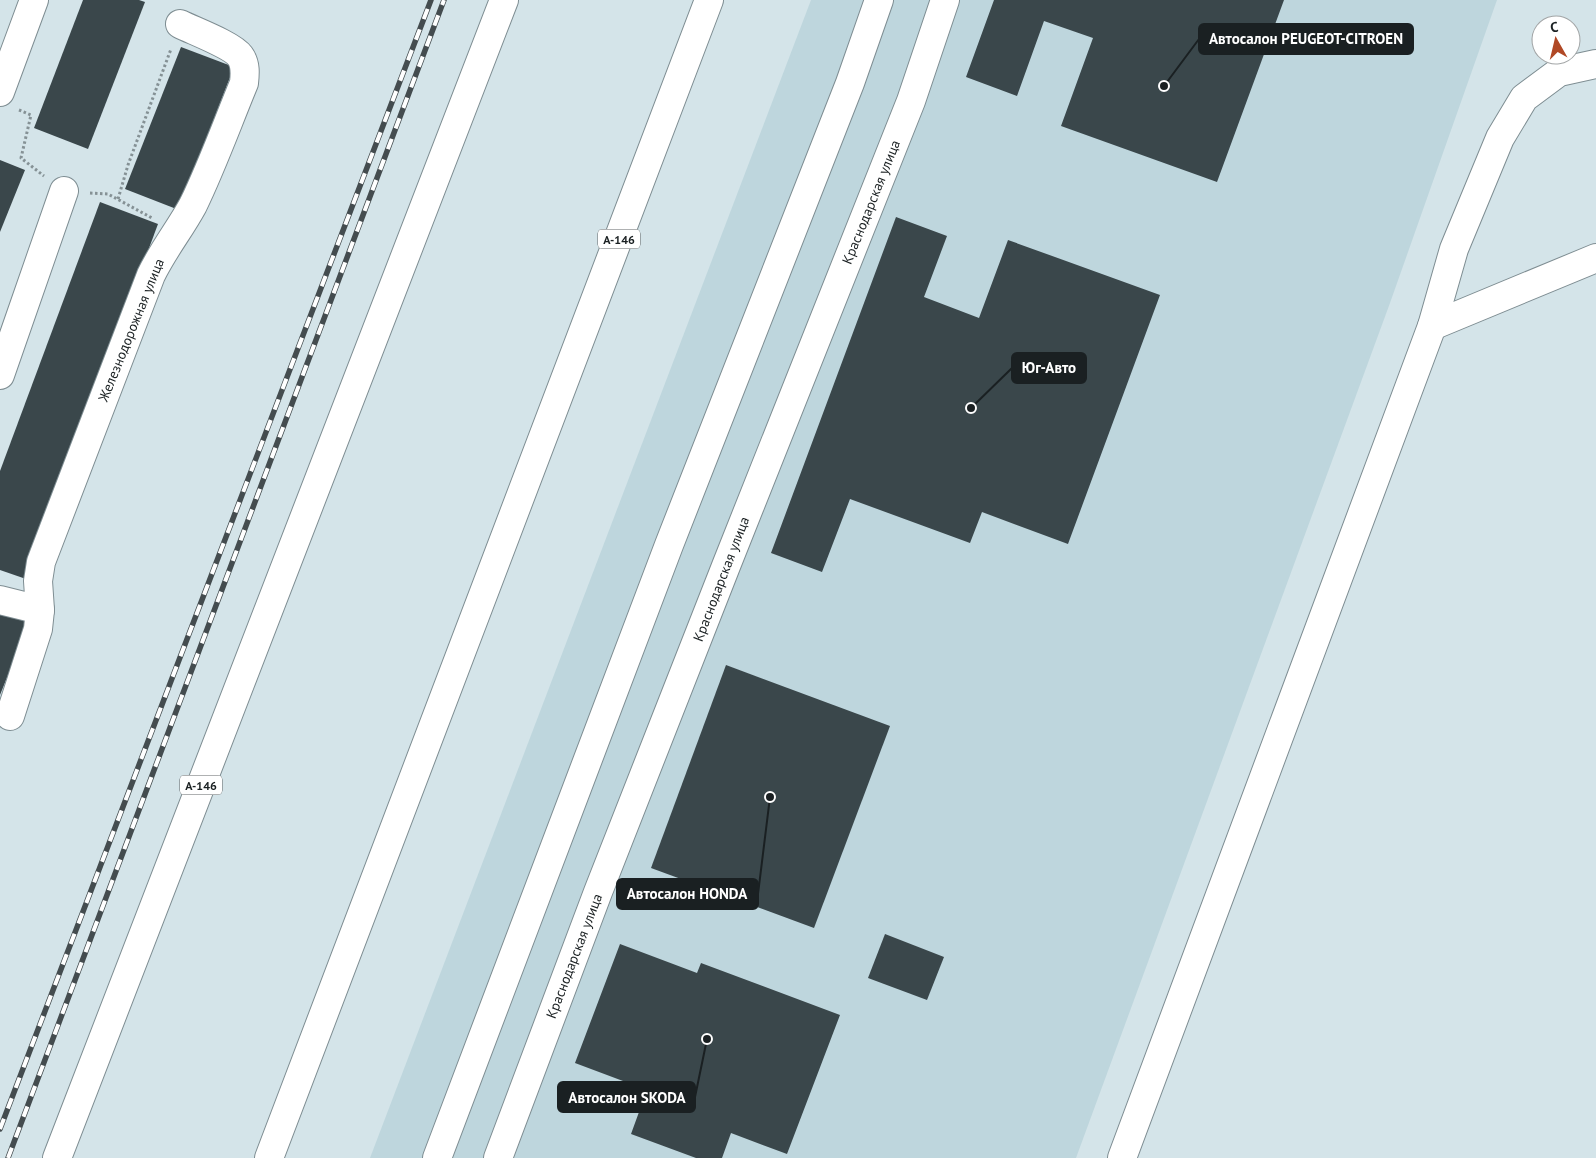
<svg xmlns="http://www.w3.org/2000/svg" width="1596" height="1158" font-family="'PT Sans',sans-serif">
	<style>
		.built { fill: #bed6dd }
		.building { fill: #3a474b }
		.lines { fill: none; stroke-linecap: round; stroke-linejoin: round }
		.minor-casing { stroke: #7e8d92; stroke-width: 30 }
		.major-casing { stroke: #7e8d92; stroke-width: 30 }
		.path { stroke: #859195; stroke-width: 3; stroke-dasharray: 2.5 2.5; stroke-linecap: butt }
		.minor { stroke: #fff; stroke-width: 28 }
		.major { stroke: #fff; stroke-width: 28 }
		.rail-casing { stroke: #444c4f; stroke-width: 5.5 }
		.rail { stroke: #fff; stroke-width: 4; stroke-dasharray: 11; stroke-linecap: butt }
		.labels { text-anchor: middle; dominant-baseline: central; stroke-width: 5; stroke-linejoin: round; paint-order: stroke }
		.shield { fill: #fff; stroke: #5f6364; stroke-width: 1 }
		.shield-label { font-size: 12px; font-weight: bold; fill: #1a2022 }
		.street-label { font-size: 14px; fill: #1a2022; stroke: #fff }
		.leader { fill: none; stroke: #1a2022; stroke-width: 2 }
		.callout-dot { fill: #1a2022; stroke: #fff; stroke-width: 2 }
		.callout { fill: #1a2022; stroke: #1a2022; stroke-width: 2 }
		.callout-label { font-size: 15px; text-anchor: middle; font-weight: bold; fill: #fff }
	</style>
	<rect width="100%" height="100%" fill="#d4e4e9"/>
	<polygon class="built" points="811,0 1497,0 1390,303 1076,1158 370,1158"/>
	<g class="building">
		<polygon points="83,0 139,0 145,2 88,149 34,128"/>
		<polygon points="994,0 1284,0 1217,182 1061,126 1093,38 1044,21 1017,96 966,77"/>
		<polygon points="181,47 234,67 179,210 125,189"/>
		<polygon points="0,160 25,170 0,232"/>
		<polygon points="100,202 158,224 26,579 0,570 0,471"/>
		<polygon points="896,217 947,236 924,297 979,318 1008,240 1160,295 1068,544 982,512 970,543 850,499 822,572 771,553"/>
		<polygon points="0,612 29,623 0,695"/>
		<polygon points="726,665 890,726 814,928 651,868"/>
		<polygon points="885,934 944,957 927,1000 868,978"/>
		<polygon points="620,944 697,973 701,963 840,1015 787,1154 731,1133 722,1158 696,1158 631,1134 647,1090 575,1063"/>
	</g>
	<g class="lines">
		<defs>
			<g id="minor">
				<polyline points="0,92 34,0"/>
				<polyline points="1432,326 1596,258"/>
				<polyline points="0,375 64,191"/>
				<path d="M 0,600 L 40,610 L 38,581 L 41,562 L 151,275 C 163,250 180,229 193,205 C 212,166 227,124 244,83 C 245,74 246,64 240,56 C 232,45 194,31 180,24"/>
				<polyline points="10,716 38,629 40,610"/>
				<polyline points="437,1158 669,545 850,83 879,0"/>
				<polyline points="498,1158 598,892 726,566 911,101 945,0"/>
				<polyline points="1122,1158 1432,326 1454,249 1500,138 1524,98 1559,72 1596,64"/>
			</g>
			<g id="major">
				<polyline points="57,1158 504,0"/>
				<polyline points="269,1158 709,0"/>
			</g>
		</defs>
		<use href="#minor" class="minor-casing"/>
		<use href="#major" class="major-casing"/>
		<g class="path">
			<polyline points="19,110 31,115 21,158 44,176"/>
			<polyline points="90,193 108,194 152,218"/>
			<polyline points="118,199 128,165 171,49"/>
		</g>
		<use href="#minor" class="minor"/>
		<use href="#major" class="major"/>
		<defs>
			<g id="rail">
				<polyline points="0,1129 431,0"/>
				<polyline points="8,1158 444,0"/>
			</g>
		</defs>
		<use href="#rail" class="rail-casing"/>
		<use href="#rail" class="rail"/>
	</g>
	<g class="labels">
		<g class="shield">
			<rect x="598" y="229.5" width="42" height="19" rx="4"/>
			<rect x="180" y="775.5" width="42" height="19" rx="4"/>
		</g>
		<g class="shield-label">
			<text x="619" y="239">А-146</text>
			<text x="201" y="785">А-146</text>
		</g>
		<g class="street-label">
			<text transform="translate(871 202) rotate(-68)">Краснодарская улица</text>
			<text transform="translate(131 330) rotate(-68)">Железнодорожная улица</text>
			<text transform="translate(721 579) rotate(-69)">Краснодарская улица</text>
			<text transform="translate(574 956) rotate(-69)">Краснодарская улица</text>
		</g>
	</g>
	<path class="leader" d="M1164 86L1199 39M971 408L1012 368M770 797L758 894M707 1039L695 1097"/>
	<g class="callout-dot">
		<circle cx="1164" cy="86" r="5"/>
		<circle cx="971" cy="408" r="5"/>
		<circle cx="770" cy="797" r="5"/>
		<circle cx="707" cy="1039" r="5"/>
	</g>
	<g class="callout">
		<rect x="1199" y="24" width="214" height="30" rx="5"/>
		<rect x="1012" y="353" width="74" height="30" rx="5"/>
		<rect x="617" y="879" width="141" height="30" rx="5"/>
		<rect x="558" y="1082" width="137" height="30" rx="5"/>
	</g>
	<g class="callout-label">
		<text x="1306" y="44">Автосалон PEUGEOT-CITROEN</text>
		<text x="1049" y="373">Юг-Авто</text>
		<text x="687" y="899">Автосалон HONDA</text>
		<text x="627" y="1103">Автосалон SKODA</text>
	</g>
	<g transform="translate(1556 40) rotate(352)"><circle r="24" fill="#ffffff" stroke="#a3a6a7"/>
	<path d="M0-4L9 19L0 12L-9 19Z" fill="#b04825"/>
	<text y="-8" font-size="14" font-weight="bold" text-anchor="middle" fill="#1a2022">С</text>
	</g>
</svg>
